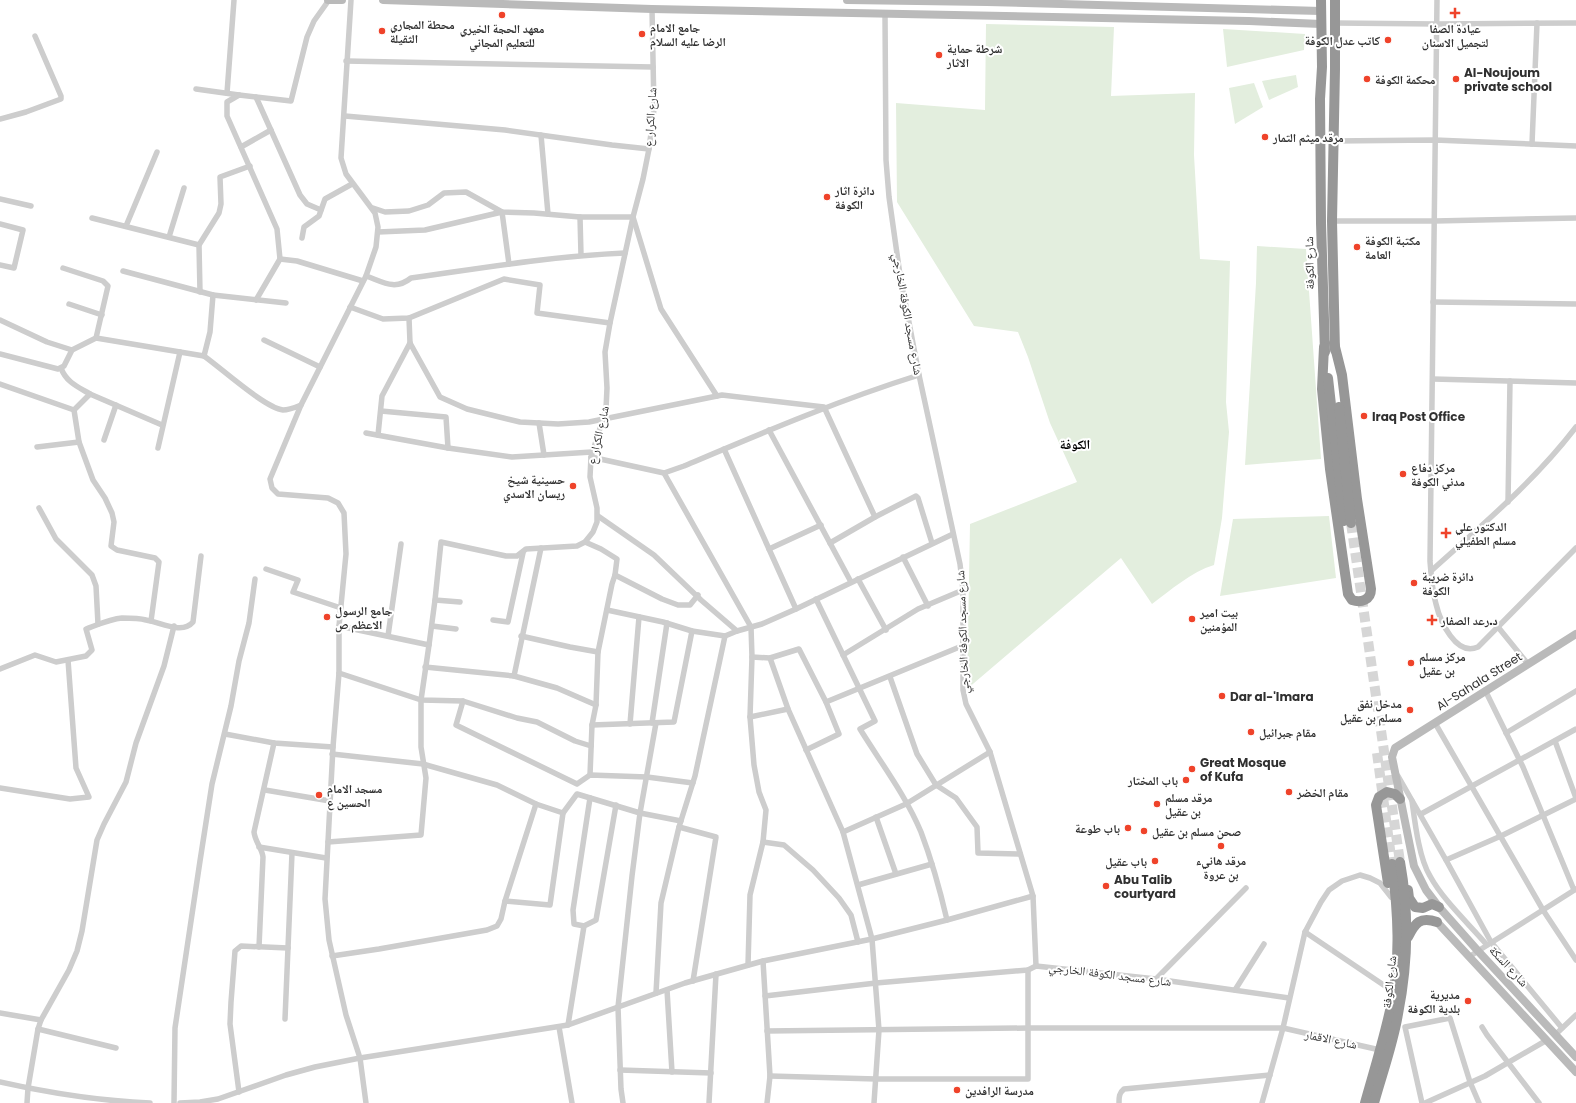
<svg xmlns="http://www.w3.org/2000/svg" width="1576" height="1103" font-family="Poppins,'Noto Naskh Arabic',sans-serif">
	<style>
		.green { fill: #e3eede }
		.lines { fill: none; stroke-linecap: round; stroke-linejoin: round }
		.highway-tunnel { stroke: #d6d6d6; stroke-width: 10; stroke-dasharray: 10 5; stroke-linecap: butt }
		.street { stroke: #cdcdcd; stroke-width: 5.5 }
		.secondary { stroke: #bababa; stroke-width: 8 }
		.highway { stroke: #979797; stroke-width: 10 }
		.poi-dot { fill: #ef432a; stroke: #fff; stroke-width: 1.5 }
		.labels { text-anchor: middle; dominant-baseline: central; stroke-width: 4; stroke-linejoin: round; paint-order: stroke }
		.poi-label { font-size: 12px; font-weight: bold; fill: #303030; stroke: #fff; text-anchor: start }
		.street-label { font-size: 12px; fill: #303030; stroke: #fff }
		.neighbourhood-label { font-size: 13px; font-weight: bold; fill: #000; stroke: #fff }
	</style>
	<rect width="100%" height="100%" fill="#fff"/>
	<g class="green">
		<path d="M 986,24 L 1114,27 L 1111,96 L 1195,93 L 1194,155 L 1200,259 L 1230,261 L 1226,402 L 1229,432 L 1222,518 L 1214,565 C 1191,572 1171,590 1152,604 L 1121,558 L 967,689 L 970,524 L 1077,482 L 1050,423 L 1028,357 L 1018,332 L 974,326 L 897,202 L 896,103 L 985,110 Z"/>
		<polygon points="1223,29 1305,34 1304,50 1227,67"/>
		<polygon points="1296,75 1298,87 1269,100 1262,81"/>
		<polygon points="1254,83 1263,107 1235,124 1229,88"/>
		<polygon points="1257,246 1306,249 1321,459 1245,465 1256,283"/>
		<polygon points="1329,516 1336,578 1220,596 1233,519"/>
	</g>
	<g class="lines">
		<g class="highway-tunnel">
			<polyline points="1351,523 1400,862"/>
			<polyline points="1377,753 1392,864"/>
		</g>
		<g class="street">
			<polyline points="351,0 341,158 346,174 375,213 378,227 376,247 366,276 301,405 270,479 272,488 278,494 328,498 338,503 344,513 346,554 339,626 339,673 333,747 325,899 329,940 346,1015 360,1058 366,1103"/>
			<path d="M 1437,0 L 1430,561 C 1431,575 1432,590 1436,604 C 1440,621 1456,657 1478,647 L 1576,548"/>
			<polyline points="885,14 886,160 889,197 900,275 919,375 960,564 963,590 963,690 966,704 990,752 1033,896 1036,966"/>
			<polyline points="1335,23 1437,24 1576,23"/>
			<polyline points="346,61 653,67"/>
			<polyline points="196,89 239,95"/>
			<polyline points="227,93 234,0"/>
			<polyline points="256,97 300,195 307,204 321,210"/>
			<polyline points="345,116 505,130 612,145 649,149"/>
			<polyline points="0,119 26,112 61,99 61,96 35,36"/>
			<polyline points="541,135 548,214"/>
			<polyline points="1333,141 1435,140 1576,146"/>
			<polyline points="1532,144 1537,23"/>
			<polyline points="241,147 271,130"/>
			<polyline points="0,199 31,206"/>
			<polyline points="373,208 385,212 409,211 428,205 444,193 466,192 502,212 534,213 580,217 633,217 661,309 717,396"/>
			<polyline points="580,217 581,255"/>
			<polyline points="92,218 199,245"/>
			<polyline points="1332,221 1435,221 1576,218"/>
			<polyline points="0,224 23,230 14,268 0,265"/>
			<polyline points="126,226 157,152"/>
			<polyline points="378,232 425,230 502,212 509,264"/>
			<polyline points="169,237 184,188"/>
			<polyline points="302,238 304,227 319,216 325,199 352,184"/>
			<polyline points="280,259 297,261 363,281"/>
			<polyline points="63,268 103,281 108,286 96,338 204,356 210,332 213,295 123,271"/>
			<path d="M 366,276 C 383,282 395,291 411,278 C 482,268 553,256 625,253"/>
			<polyline points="200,292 199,245 219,213 221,204 220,177 250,166"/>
			<polyline points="213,295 286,303"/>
			<polyline points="256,300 280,259 277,229 227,116 227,102 239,95 291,101 307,37 314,21 329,0"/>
			<polyline points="1433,302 1576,304"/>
			<polyline points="69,304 102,315"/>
			<polyline points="350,307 383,319 409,318 504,279 540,285 537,313 610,323"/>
			<polyline points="409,318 410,343 440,397 467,409 520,422 558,424 589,422 722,395 824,407 875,517"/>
			<polyline points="0,320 47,342 72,350"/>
			<polyline points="264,340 320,367"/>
			<polyline points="0,354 58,369 64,366 72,350 96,338"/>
			<path d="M 204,356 C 221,368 265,408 283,410 C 289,410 296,407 301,405"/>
			<path d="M 61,368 C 66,382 78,387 90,394"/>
			<polyline points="1433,379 1576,383"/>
			<polyline points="0,384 74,410"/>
			<polyline points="381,411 446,417 448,448"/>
			<polyline points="539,423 544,455"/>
			<polyline points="769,430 851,582"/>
			<polyline points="366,433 448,448 512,457 592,452"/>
			<polyline points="378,435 382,396 410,343"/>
			<polyline points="104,440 116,405"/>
			<polyline points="37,447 79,442"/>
			<polyline points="158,448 180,352"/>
			<polyline points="724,449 796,609"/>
			<polyline points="591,457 664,473 751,627 752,657 750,717 754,765 759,792 766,810 763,842 750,895 748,965"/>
			<path d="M 664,473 L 684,466 C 762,433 839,400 919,375"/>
			<polyline points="1508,502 1510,381"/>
			<polyline points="39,508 56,539 92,575 96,586 98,624"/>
			<polyline points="598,516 654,555 701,600 737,631"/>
			<polyline points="585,542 601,549 617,559 615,575 612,584 598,652 596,705 592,725 590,775"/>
			<polyline points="830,543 875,517 916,496 918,498 932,543"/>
			<polyline points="769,549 821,525"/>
			<polyline points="903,557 928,606"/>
			<polyline points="266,569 298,580 293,592 341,608"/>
			<path d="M 1431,571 C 1482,525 1534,482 1576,427"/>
			<polyline points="615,575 662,599 678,605 690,605 698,595"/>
			<polyline points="858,579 886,630"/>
			<path d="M 816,599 L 875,721 L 860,729 C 881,763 906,796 921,832 C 932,861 940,890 947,920"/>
			<polyline points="435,600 460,602"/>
			<polyline points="607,610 663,622 692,631 725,636"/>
			<polyline points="493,620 508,622 523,553"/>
			<polyline points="151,621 159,562 155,558 117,550 111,546 114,522 112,513 105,498 93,480 79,442 74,410 90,394 162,425"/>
			<polyline points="339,626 429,645 435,600 441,542 506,556 517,556 526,549 577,546 585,542 593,532 597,522 597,508 590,477 591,457 606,409 607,388 605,352 610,323 633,217 643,179 649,149 654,109 652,9"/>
			<polyline points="432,626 456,629"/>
			<polyline points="1498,627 1528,664"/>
			<polyline points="388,636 401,544"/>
			<polyline points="521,636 570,647 598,652"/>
			<polyline points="843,655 918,609 963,590"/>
			<polyline points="752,657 770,658 799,649 826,702 839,734 806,750"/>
			<polyline points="770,658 788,709 843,832 872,939 879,1030 874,1103"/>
			<polyline points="425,667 514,676 557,688 596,705"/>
			<path d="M 0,669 L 35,655 L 56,662 L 86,656 L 92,650 L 86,629 C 97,625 110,619 122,618 C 130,618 139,618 146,620 C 160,622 182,635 193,622 L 201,556"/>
			<polyline points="339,673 421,700 463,701 517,718 537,722 575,741 591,746"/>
			<polyline points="514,676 541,548"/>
			<polyline points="890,677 917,754 936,785 956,798 977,827 978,853 1020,854"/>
			<polyline points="1485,690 1523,767 1574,890"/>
			<polyline points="463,701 456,725 577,784 590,775 647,777 693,783"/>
			<polyline points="826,702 962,646"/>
			<polyline points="750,717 788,709"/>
			<polyline points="652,723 667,623"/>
			<polyline points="1435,723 1543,910 1576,960"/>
			<polyline points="630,724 639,617"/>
			<polyline points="592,725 674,722 692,631"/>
			<polyline points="1506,733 1576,691"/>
			<polyline points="225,734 274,743 333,747"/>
			<polyline points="1555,741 1576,798"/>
			<polyline points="1398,776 1446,860 1491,942 1562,1028"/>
			<polyline points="0,788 70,799 89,797 76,768 68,660"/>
			<polyline points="265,790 330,801"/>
			<path d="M 1412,801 C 1415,823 1419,858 1430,876 C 1443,900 1469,924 1487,945"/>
			<polyline points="536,804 563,813 577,794 640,813 681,821"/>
			<polyline points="1421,814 1576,729"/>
			<polyline points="876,817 896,874"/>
			<polyline points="679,827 716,837 693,981"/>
			<polyline points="843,832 906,804 990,752"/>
			<polyline points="328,842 421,835 426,778 421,747 421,700 429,645"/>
			<polyline points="763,842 784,845 813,870 839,898 851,915 858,942"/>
			<polyline points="259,847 326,858"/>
			<polyline points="1446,860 1501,836 1576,799"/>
			<polyline points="858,885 932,864"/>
			<polyline points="505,901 550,905 563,813"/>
			<polyline points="584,926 574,924 573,910 590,798"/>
			<polyline points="1305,932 1394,992"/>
			<path d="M 259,947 L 263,857 C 262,848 255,842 254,832 L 274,743"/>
			<polyline points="332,956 379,949 487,930 497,926 501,919 505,901 536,804 497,785 423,764 332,754"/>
			<polyline points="1469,957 1478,951 1576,889"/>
			<polyline points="763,961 770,1076 767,1103"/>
			<polyline points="1036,966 1156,979 1289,998"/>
			<polyline points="1156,979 1246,888"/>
			<polyline points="667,990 672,1072"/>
			<polyline points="1235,990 1264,944"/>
			<polyline points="656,993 661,903 679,827 695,776 725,636 737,631 762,624 796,609 953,534"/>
			<polyline points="765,996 876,983 1028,970 1036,966"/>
			<polyline points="0,1013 41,1020"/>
			<polyline points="285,1019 292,853"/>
			<polyline points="568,1025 584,926 596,920 616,805"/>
			<polyline points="559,1027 572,1103"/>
			<polyline points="1482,1027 1487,1035 1539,1103"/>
			<polyline points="38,1029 116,1048"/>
			<polyline points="767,1031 1028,1028 1283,1028 1380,1050"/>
			<polyline points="1556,1034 1576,1015"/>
			<polyline points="620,1070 711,1073"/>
			<polyline points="770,1076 876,1079 1028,1079 1028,970"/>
			<path d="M 0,1082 C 49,1093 99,1101 150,1103"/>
			<polyline points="239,1092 230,1024 231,1002 235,951 241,946 288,948"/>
			<polyline points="27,1103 28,1088 38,1029 41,1020 69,970 77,951 82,931 97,840 104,824 126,782 136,743 164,666 174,626"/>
			<polyline points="174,1103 175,1028 200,861 212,784 231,706 239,661 249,623 255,579"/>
			<polyline points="180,1103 200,1102 218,1099 286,1075 315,1067 360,1058 568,1025 685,983 763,961 872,939 947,920 1033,896"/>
			<polyline points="623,1103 621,1089 618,1007 632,876 640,813 656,723"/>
			<polyline points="709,1103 716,974"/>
			<path d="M 1119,1103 C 1119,1097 1119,1093 1124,1089 L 1270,1075"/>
			<polyline points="1262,1103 1283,1028 1305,932 1321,902 1329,890 1342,881 1360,875 1370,878 1380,883 1391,897"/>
			<polyline points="1422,1103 1405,1027 1450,1018 1470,1082 1479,1103"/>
			<polyline points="1425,1103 1485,1076 1547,1040"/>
		</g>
		<g class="secondary">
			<polyline points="328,0 342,0"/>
			<polyline points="383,0 652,9 1249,21 1321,24"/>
			<polyline points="847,0 987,2 1321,11"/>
			<polyline points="1576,634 1395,748 1392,757 1414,866 1426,890 1439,907 1478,951 1576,1057"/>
			<polyline points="1437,922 1576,1072"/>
		</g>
		<g class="highway">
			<polyline points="1321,0 1322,67 1320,99 1321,223 1325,352"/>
			<path d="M 1324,347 L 1322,389 L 1330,469 L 1348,594 L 1352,600 C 1361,603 1371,600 1371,589 L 1357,499 L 1342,375 L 1334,343"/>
			<polyline points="1335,350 1332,221 1335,69 1335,0"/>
			<polyline points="1328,378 1344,521"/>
			<polyline points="1339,407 1351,523"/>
			<polyline points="1388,883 1376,805 1379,797 1387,792 1395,794 1400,799"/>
			<polyline points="1408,890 1409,898 1415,907 1423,908 1432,904 1439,907"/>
			<path d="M 1408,937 C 1415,923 1420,916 1437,922"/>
			<path d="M 1365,1103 C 1374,1071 1384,1039 1391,1006 C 1401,959 1398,912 1392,864"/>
			<path d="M 1374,1103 C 1382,1074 1393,1044 1398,1014 C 1408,964 1409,912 1400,862"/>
		</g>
	</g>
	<g class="poi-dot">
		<path d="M1453 7h4v4h4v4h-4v4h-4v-4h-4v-4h4z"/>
		<circle cx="502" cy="15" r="4"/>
		<circle cx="382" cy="31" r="4"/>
		<circle cx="642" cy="34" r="4"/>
		<circle cx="1388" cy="40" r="4"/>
		<circle cx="939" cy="55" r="4"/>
		<circle cx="1367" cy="79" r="4"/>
		<circle cx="1456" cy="79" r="4"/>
		<circle cx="1265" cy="137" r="4"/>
		<circle cx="827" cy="197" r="4"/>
		<circle cx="1357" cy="247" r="4"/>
		<circle cx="1364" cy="416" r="4"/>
		<circle cx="1403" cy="474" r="4"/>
		<circle cx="573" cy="486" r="4"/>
		<path d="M1444 527h4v4h4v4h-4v4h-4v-4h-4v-4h4z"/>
		<circle cx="1414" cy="583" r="4"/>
		<circle cx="327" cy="617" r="4"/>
		<circle cx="1192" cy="619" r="4"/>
		<path d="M1430 614h4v4h4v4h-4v4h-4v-4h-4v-4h4z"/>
		<circle cx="1411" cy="663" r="4"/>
		<circle cx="1222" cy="696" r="4"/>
		<circle cx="1410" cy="710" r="4"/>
		<circle cx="1251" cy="732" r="4"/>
		<circle cx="1192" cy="769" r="4"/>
		<circle cx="1186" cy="780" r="4"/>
		<circle cx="1289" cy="792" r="4"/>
		<circle cx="319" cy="795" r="4"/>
		<circle cx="1157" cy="804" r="4"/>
		<circle cx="1128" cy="828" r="4"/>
		<circle cx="1144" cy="831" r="4"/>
		<circle cx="1221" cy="846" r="4"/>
		<circle cx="1155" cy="861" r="4"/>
		<circle cx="1106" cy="886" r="4"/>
		<circle cx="1468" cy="1001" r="4"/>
		<circle cx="957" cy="1090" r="4"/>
	</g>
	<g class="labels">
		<g class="poi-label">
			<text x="390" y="24">محطة المجاري<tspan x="390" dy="14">الثقيلة</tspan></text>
			<text x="650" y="27">جامع الامام<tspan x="650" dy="14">الرضا عليه السلام</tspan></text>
			<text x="502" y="28" text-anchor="middle">معهد الحجة الخيري<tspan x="502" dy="14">للتعليم المجاني</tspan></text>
			<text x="1455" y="28" text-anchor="middle">عيادة الصفا<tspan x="1455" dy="14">لتجميل الاسنان</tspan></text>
			<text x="1380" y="40" text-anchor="end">كاتب عدل الكوفة</text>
			<text x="947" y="48">شرطة حماية<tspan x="947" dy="14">الاثار</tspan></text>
			<text x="1464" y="72">Al-Noujoum<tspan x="1464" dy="14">private school</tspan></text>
			<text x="1375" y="79">محكمة الكوفة</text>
			<text x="1273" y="137">مرقد ميثم التمار</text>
			<text x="835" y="190">دائرة اثار<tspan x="835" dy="14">الكوفة</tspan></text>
			<text x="1365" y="240">مكتبة الكوفة<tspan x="1365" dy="14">العامة</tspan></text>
			<text x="1372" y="416">Iraq Post Office</text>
			<text x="1411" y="467">مركز دفاع<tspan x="1411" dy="14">مدني الكوفة</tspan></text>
			<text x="565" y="479" text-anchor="end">حسينية شيخ<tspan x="565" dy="14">ريسان الاسدي</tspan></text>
			<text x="1455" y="526">الدكتور علي<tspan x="1455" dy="14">مسلم الطفيلي</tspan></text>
			<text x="1422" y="576">دائرة ضريبة<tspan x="1422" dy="14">الكوفة</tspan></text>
			<text x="335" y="610">جامع الرسول<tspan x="335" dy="14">الاعظم ص</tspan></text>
			<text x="1200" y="612">بيت امير<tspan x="1200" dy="14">المؤمنين</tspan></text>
			<text x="1441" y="620">د.رعد الصفار</text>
			<text x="1419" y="656">مركز مسلم<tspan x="1419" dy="14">بن عقيل</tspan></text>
			<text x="1230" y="696">Dar al-'Imara</text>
			<text x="1402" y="703" text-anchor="end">مدخل نفق<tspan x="1402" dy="14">مسلم بن عقيل</tspan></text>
			<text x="1259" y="732">مقام جبرائيل</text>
			<text x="1200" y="762">Great Mosque<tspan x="1200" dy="14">of Kufa</tspan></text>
			<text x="1178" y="780" text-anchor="end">باب المختار</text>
			<text x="327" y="788">مسجد الامام<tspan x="327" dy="14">الحسين ع</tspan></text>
			<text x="1297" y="792">مقام الخضر</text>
			<text x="1165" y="797">مرقد مسلم<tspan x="1165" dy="14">بن عقيل</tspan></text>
			<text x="1120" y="828" text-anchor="end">باب طوعة</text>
			<text x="1152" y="831">صحن مسلم بن عقيل</text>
			<text x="1221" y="860" text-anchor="middle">مرقد هانيء<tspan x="1221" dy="14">بن عروة</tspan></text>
			<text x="1147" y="861" text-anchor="end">باب عقيل</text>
			<text x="1114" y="879">Abu Talib<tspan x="1114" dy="14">courtyard</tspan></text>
			<text x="1460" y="994" text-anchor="end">مديرية<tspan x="1460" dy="14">بلدية الكوفة</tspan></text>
			<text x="965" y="1090">مدرسة الرافدين</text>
		</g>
		<g class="street-label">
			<text transform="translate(650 117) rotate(-86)">شارع الكرار ع</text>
			<text transform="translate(1309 263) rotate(-91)">شارع الكوفة</text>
			<text transform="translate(908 314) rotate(80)">شارع مسجد الكوفة الخارجي</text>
			<text transform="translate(598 435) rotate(-77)">شارع الكرار ع</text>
			<text transform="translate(962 632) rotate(-92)">شارع مسجد الكوفة الخارجي</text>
			<text transform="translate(1479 681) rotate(-32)">Al-Sahala Street</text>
			<text transform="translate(1509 966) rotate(47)">شارع السكة</text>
			<text transform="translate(1110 974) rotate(7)">شارع مسجد الكوفة الخارجي</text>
			<text transform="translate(1389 982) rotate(-84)">شارع الكوفة</text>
			<text transform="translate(1331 1039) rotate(12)">شارع الاقمار</text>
		</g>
		<g class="neighbourhood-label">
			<text x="1075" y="444">الكوفة</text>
		</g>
	</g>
</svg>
